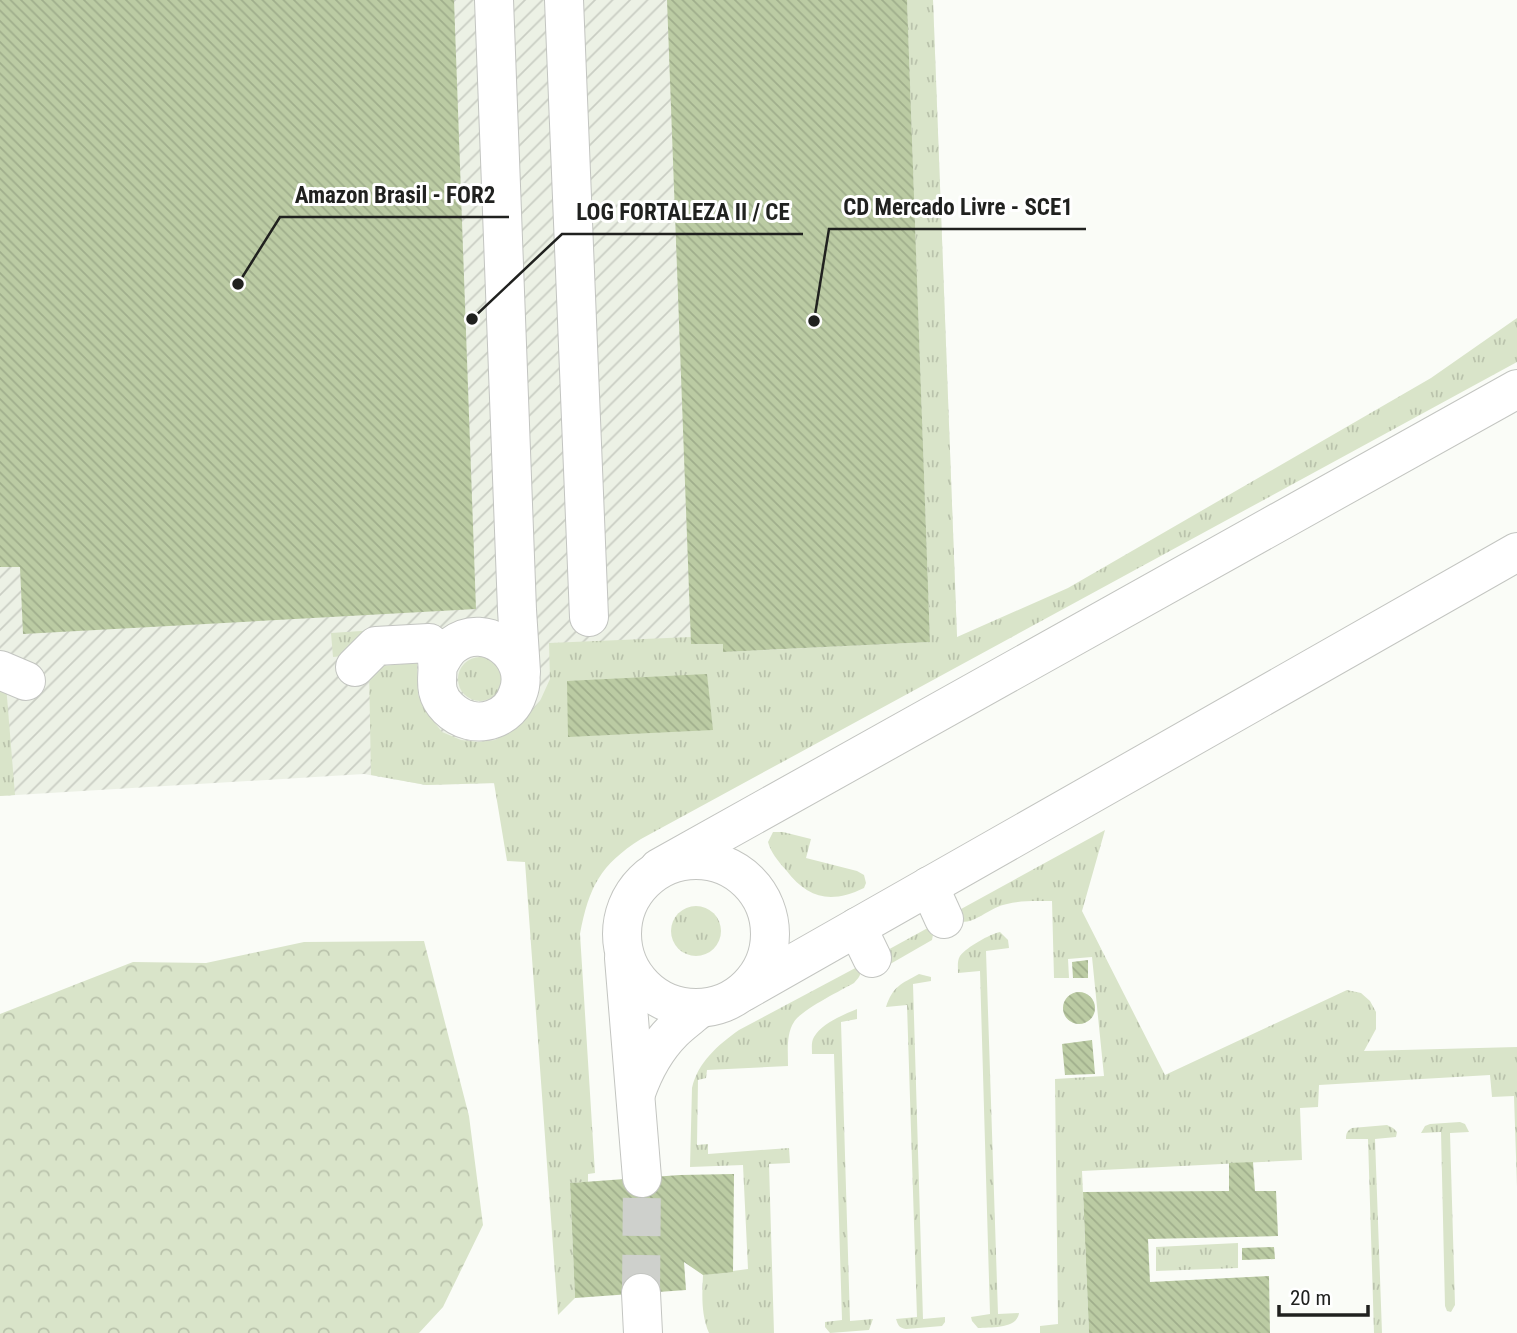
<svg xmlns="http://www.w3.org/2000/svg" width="1517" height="1333" font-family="'Roboto Condensed',sans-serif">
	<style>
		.industrial { fill: url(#industrial-furrows) }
		.grass { fill: url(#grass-tufts) }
		.forest { fill: url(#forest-crowns) }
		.building { fill: url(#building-back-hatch) }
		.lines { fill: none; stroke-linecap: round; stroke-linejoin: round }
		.minor-tunnel { stroke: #ced0cc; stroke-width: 38; stroke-dasharray: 38 19; stroke-linecap: butt }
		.minor-casing { stroke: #c3c5c1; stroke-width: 40 }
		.minor { stroke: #fff; stroke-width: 38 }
		.leader { fill: none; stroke: #20211f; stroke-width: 2.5 }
		.callout-dot { fill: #20211f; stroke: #fff; stroke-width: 2.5 }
		.callout-label { font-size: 23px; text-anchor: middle; font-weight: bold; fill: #20211f; stroke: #fff; stroke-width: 6; stroke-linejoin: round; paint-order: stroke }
	</style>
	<defs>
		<pattern id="industrial-furrows" width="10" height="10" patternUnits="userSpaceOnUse" patternTransform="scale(1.75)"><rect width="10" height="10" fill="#ecf1e5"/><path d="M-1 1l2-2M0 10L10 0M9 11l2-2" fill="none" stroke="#cacec4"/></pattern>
		<pattern id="grass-tufts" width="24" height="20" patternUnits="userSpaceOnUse" patternTransform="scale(1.75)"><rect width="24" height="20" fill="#d9e4c9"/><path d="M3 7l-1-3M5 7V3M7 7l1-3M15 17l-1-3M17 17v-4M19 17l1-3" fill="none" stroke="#bac3ac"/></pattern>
		<pattern id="forest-crowns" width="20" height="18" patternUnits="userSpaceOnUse" patternTransform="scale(1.75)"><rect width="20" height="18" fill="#d9e4c9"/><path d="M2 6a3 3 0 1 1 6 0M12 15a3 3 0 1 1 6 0" fill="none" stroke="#bac3ac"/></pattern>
		<pattern id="building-back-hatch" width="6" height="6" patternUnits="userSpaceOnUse" patternTransform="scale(1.75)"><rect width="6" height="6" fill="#bbcba3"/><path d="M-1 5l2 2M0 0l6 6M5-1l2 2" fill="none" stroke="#a0ae8c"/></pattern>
	</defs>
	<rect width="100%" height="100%" fill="#fafcf7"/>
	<polygon class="industrial" points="0,0 933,0 957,637 618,780 426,785 364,774 0,796"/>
	<g class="grass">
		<path d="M 907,0 L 933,0 L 957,637 L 1068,588 L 1431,378 L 1517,318 L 1517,362 L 641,839 C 600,865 589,887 580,934 L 595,1173 L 588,1174 L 588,1182 L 570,1183 L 575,1298 L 558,1315 L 525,862 L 507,861 L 494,783 L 426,785 L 371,775 L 369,667 L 417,663 L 418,695 L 428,714 L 442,732 L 461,740 L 478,742 L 495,740 L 513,729 L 527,717 L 540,701 L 550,679 L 549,643 L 691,637 L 692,644 L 723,644 L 724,652 L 930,642 Z"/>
		<polygon points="376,630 343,656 333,657 331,633"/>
		<circle cx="480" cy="679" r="22"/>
		<polygon points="0,685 6,685 15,795 0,796"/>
		<path d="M 1105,830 L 1082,911 L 1165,1075 L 1347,990 L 1361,993 L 1370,1001 L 1376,1012 L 1376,1029 L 1364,1051 L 1517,1047 L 1517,1187 L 1514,1096 L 1492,1097 L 1490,1075 L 1319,1085 L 1318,1107 L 1300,1108 L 1302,1160 L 1082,1171 L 1089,1333 L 1040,1333 L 1040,1326 L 1058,1324 L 1055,1079 L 1104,1076 L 1092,957 L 1068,959 L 1069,978 L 1054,978 L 1052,901 C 1037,901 1022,900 1007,904 C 990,907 977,923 960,922 L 952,914 Z"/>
		<path d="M 773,832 L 783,832 L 811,839 L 806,858 L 857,871 L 864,875 L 866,883 L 864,888 C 831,904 808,899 786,870 C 778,861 771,853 768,842 Z"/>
		<circle cx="696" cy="931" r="25"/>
		<polygon points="935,924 932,940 885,967 884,952"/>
		<path d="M 1000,932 L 1008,940 L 1009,948 L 986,951 L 998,1314 L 1019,1313 C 1017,1329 991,1327 978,1328 L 972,1321 L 971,1317 L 990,1314 L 980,971 L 958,973 C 958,967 957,961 960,956 C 967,947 990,934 1000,932 Z"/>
		<path d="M 861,965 C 862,973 860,977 854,983 C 840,991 801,1010 794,1022 C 786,1034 788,1052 788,1066 L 707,1070 L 706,1078 L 698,1080 L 697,1145 L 708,1144 L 708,1154 L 789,1148 L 790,1163 L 769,1164 L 774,1333 L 709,1333 C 701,1315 702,1294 703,1275 L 748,1269 L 743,1165 L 690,1167 L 692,1088 C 698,1062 718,1045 739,1030 Z"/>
		<path d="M 919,974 L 931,977 L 931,981 L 913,984 L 923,1319 L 945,1317 L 945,1322 L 942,1326 L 906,1329 C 899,1328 898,1325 896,1319 L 917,1317 L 907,1005 L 886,1007 C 893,986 901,984 919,974 Z"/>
		<path d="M 857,1009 L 857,1019 L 841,1022 L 850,1321 L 873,1319 L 869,1330 L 830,1333 L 825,1327 L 825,1322 L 842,1320 L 834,1054 L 812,1054 C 812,1048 811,1042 814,1037 C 822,1023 843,1015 857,1009 Z"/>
		<polygon points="1460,1122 1465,1124 1469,1132 1450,1133 1455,1305 1451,1312 1447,1311 1445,1306 1441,1132 1421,1133 1425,1126 1430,1124"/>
		<path d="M 1387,1125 L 1393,1128 L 1397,1132 L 1396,1137 L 1375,1139 L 1382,1333 L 1374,1333 L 1368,1139 L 1346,1139 C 1346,1133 1347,1131 1352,1128 Z"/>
		<polygon points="1238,1243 1238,1268 1156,1271 1156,1247"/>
	</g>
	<polygon class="forest" points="424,941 469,1116 483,1225 443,1307 419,1333 0,1333 0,1014 133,962 206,963 304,942"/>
	<g class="building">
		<polygon points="0,0 454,0 476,609 23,634 20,567 0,567"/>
		<polygon points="667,0 907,0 930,642 723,652 723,644 691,644"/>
		<polygon points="707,674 713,730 568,737 567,681"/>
		<polygon points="1088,960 1088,978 1073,978 1072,962"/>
		<circle cx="1079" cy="1008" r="16"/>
		<polygon points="1092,1040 1095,1074 1065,1075 1062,1044"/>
		<polygon points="1253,1162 1255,1191 1276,1191 1278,1236 1148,1239 1150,1282 1269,1276 1270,1333 1089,1333 1083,1192 1229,1191 1229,1163"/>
		<polygon points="734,1174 733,1272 703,1275 684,1262 686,1290 575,1298 570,1183 680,1175"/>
		<polygon points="1274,1247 1275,1259 1242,1260 1242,1248"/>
	</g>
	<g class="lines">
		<polyline class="minor-tunnel" points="641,1293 642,1178"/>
		<defs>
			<g id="minor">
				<polyline points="494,0 517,610 521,672"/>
				<polyline points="564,0 589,617"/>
				<path d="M 355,667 L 376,646 L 429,643 C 431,646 434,649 435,652 C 443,671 428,688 448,708 C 460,720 477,725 493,719 C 505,715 514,706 518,693 C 532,656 486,620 453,645 C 446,650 442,658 438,666"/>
				<polyline points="0,670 26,681"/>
				<circle cx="696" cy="934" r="74"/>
				<polyline points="659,868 1517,389"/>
				<polyline points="929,886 944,919"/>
				<polyline points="857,927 872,958"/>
				<polyline points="624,958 642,1178"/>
				<polyline points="743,992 1517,552"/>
				<path d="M 636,1093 C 644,1070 656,1048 673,1031 C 681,1023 691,1016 699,1009"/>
				<polyline points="641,1293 643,1333"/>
			</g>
		</defs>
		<use href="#minor" class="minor-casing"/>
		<use href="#minor" class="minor"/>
	</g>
	<path class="leader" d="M238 284L280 217H509M814 321L829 229H1086M472 319L562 234H803"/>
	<g class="callout-dot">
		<circle cx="238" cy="284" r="7"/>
		<circle cx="814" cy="321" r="7"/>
		<circle cx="472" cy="319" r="7"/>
	</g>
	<g class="callout-label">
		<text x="395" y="203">Amazon Brasil - FOR2</text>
		<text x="958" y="215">CD Mercado Livre - SCE1</text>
		<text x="683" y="220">LOG FORTALEZA II / CE</text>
	</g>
	<path d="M1279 1305v10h89v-10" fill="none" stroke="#20211f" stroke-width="3.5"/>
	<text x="1290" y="1305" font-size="21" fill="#20211f" stroke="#ffffff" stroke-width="5" paint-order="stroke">20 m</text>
</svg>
